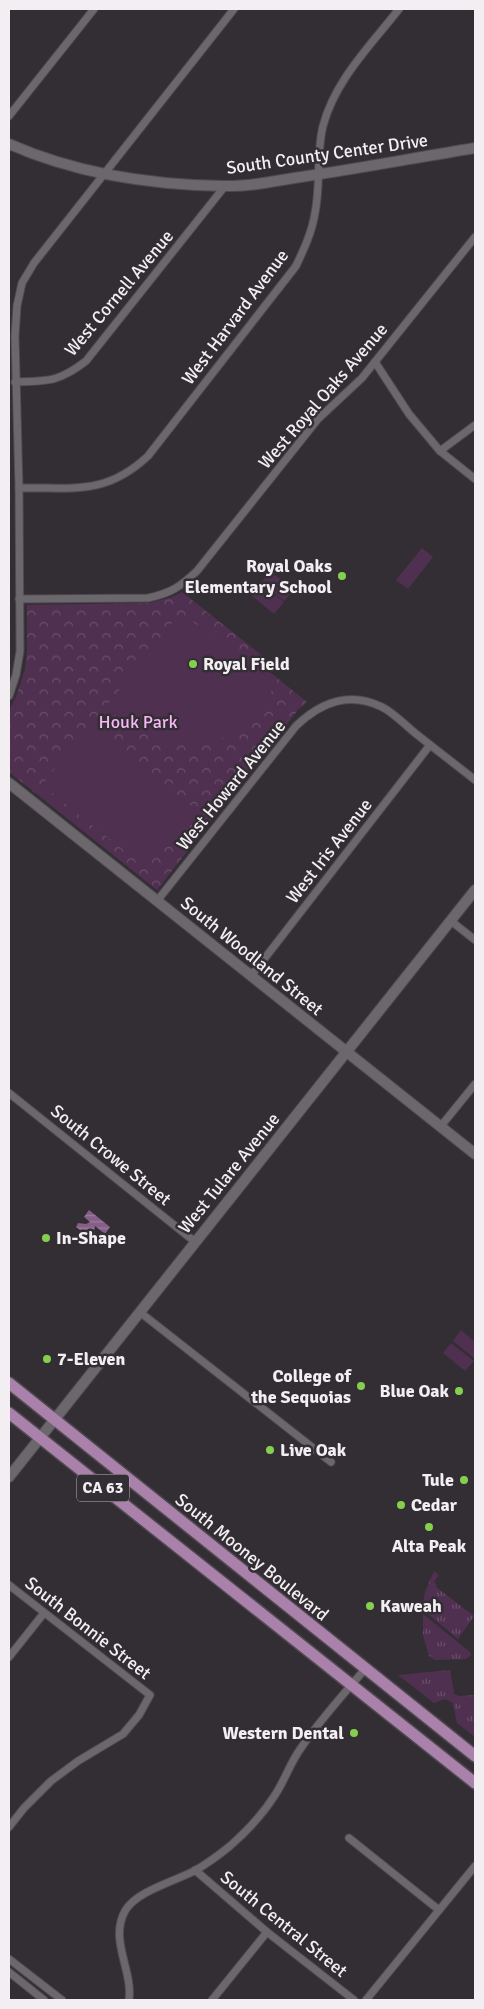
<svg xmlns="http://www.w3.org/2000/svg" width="484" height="2009" font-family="Signika,sans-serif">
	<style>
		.grass { fill: url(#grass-tufts) }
		.forest { fill: url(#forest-crowns) }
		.garden { fill: #503051 }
		.water { fill: url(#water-rules) }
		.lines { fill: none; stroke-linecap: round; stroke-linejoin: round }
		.street-casing { stroke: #4f4a4f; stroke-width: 9 }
		.secondary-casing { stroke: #4f4a4f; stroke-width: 12 }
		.primary-casing { stroke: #4f4a4f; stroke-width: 14 }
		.street { stroke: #6c676c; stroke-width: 7 }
		.secondary { stroke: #6c676c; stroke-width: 10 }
		.primary { stroke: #a981aa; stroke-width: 11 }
		.poi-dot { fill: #84d04e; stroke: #332e33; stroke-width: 2 }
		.labels { text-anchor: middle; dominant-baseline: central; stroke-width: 5; stroke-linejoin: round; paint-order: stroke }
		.shield { fill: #332e33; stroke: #b9b4b9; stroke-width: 1 }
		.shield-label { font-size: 16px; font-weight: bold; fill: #f2eef2 }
		.street-label { font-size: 18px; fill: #f2eef2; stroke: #332e33 }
		.poi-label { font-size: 18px; font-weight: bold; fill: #f2eef2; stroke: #332e33; text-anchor: start }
		.park-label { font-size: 18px; fill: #f7b7f8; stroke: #332e33 }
	</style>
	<defs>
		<pattern id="grass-tufts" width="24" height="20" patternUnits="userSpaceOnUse" patternTransform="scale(1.25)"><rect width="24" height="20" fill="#503051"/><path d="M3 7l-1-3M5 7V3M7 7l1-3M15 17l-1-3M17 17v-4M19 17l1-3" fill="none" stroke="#6a4e6a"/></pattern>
		<pattern id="forest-crowns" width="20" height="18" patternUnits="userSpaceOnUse" patternTransform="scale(1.25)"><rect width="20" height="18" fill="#503051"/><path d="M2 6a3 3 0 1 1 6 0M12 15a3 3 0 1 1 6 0" fill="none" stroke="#6a4e6a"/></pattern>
		<pattern id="water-rules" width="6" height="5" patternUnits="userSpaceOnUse" patternTransform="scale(1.25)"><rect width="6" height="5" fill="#875e88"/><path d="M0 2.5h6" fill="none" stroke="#9e7d9f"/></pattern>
	</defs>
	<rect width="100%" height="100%" fill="#332e33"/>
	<g class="grass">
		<polygon points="434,1571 439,1575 434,1582 437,1585 436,1587 474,1616 458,1639 422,1609 425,1592"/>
		<polygon points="423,1614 470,1652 471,1655 466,1659 435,1660 429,1656 423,1635"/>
		<path d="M 451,1670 C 450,1679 454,1686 454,1694 L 459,1696 L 475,1695 L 475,1737 L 457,1723 L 453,1703 L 445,1699 L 434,1703 L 398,1675 Z"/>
	</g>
	<polygon class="forest" points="182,592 270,662 266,669 307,702 298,710 157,890 9,772 9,711 17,694 25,669 27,650 27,605 149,603 172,597"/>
	<g class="garden">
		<polygon points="422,548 433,557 408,589 396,580"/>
		<polygon points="270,571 294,590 284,601 261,583"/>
		<polygon points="260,584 284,602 274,614 251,595"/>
		<path d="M 187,617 L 275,686 C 264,701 253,719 238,729 C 190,761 145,738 105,708 L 176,618 Z"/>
		<polygon points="89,725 194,808 146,868 42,785"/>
		<polygon points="461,1330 475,1342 475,1359 453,1341"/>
		<polygon points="451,1343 474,1361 465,1371 443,1353"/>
	</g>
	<polygon class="water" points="89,1210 110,1227 105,1234 95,1226 94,1231 96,1236 93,1240 76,1227 78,1223 86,1224 90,1222 84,1217"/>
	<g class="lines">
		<defs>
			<g id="street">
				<polyline points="9,116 94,9"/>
				<polyline points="375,362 409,414 440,451 475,479"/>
				<path d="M 15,382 C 48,381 59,382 86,361 L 225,186"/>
				<polyline points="440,451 475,425"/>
				<path d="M 19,488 C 73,487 105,496 148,456 L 296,266 C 304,249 312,232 315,213 C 321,184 316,154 323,126 C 335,80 371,45 399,9"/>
				<path d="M 19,599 L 148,598 C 171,593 180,587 197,571 L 318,419 L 362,378 L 475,237"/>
				<polyline points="9,696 16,675 20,651 19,488 15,336 17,306 22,283 34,263 234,9"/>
				<path d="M 157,901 L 296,726 C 321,702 349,691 382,707 C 394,713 405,725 415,733 C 435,749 455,764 475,780"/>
				<polyline points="451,921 475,940"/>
				<polyline points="251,976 430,745"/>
				<polyline points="9,1093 194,1241"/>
				<polyline points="441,1126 475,1084"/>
				<polyline points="141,1313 331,1462"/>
				<polyline points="9,1585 150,1695 139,1715 123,1734 78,1761 51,1781 24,1808 9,1827"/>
				<polyline points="9,1657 44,1613"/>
				<polyline points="349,1838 439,1910"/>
				<polyline points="195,1870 267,1932 354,2000"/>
				<polyline points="9,1959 62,2000"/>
				<polyline points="9,1972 44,2000"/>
				<path d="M 129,2000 C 133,1970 109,1940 125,1911 C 136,1891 176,1881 196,1870 C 208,1863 219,1855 230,1846 C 247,1831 263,1814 275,1795 C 285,1780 290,1763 301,1748 C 320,1720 343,1695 365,1669"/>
				<polyline points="212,2000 267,1932"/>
				<polyline points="366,2000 475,1866"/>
			</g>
			<g id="secondary">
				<path d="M 9,144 C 75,173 152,185 224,186 C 251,187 279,180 307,176 C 363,168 419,157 475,148"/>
				<polyline points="9,783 475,1154"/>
				<polyline points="9,1477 475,890"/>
			</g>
			<g id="primary">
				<polyline points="9,1383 475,1756"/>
				<polyline points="9,1413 475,1783"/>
			</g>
		</defs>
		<use href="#street" class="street-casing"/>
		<use href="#secondary" class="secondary-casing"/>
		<use href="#primary" class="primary-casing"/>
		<use href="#street" class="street"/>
		<use href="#secondary" class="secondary"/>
		<use href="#primary" class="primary"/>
	</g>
	<g class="poi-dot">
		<circle cx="342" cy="576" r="5"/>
		<circle cx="193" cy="664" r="5"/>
		<circle cx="46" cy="1238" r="5"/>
		<circle cx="47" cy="1359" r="5"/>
		<circle cx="361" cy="1386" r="5"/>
		<circle cx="459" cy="1391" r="5"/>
		<circle cx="270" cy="1450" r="5"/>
		<circle cx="464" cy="1480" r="5"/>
		<circle cx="401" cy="1505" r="5"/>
		<circle cx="429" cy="1527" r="5"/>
		<circle cx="370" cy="1606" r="5"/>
		<circle cx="354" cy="1733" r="5"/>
	</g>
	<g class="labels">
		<rect class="shield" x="77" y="1474.5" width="52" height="27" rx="4"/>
		<g class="shield-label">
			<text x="103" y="1488">CA 63</text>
		</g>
		<g class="street-label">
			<text transform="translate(327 154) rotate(-8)">South County Center Drive</text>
			<text transform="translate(119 293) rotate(-50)">West Cornell Avenue</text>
			<text transform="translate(235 317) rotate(-53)">West Harvard Avenue</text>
			<text transform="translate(323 396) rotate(-49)">West Royal Oaks Avenue</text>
			<text transform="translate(231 785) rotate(-51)">West Howard Avenue</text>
			<text transform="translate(329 851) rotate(-52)">West Iris Avenue</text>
			<text transform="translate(252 956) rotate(39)">South Woodland Street</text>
			<text transform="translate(111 1155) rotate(39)">South Crowe Street</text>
			<text transform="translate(229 1173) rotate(-51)">West Tulare Avenue</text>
			<text transform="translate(252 1557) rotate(39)">South Mooney Boulevard</text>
			<text transform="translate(88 1628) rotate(38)">South Bonnie Street</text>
			<text transform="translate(284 1924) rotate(39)">South Central Street</text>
		</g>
		<g class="poi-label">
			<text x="332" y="566" text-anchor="end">Royal Oaks<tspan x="332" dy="21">Elementary School</tspan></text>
			<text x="203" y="664">Royal Field</text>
			<text x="56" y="1238">In-Shape</text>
			<text x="57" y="1359">7-Eleven</text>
			<text x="351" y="1376" text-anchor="end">College of<tspan x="351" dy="21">the Sequoias</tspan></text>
			<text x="449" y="1391" text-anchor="end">Blue Oak</text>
			<text x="280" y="1450">Live Oak</text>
			<text x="454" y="1480" text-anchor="end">Tule</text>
			<text x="411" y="1505">Cedar</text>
			<text x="429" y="1546" text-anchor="middle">Alta Peak</text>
			<text x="380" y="1606">Kaweah</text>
			<text x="344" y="1733" text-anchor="end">Western Dental</text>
		</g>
		<g class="park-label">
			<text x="138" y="722">Houk Park</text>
		</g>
	</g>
	<rect width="484" height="2009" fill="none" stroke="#f2eef2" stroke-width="20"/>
</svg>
